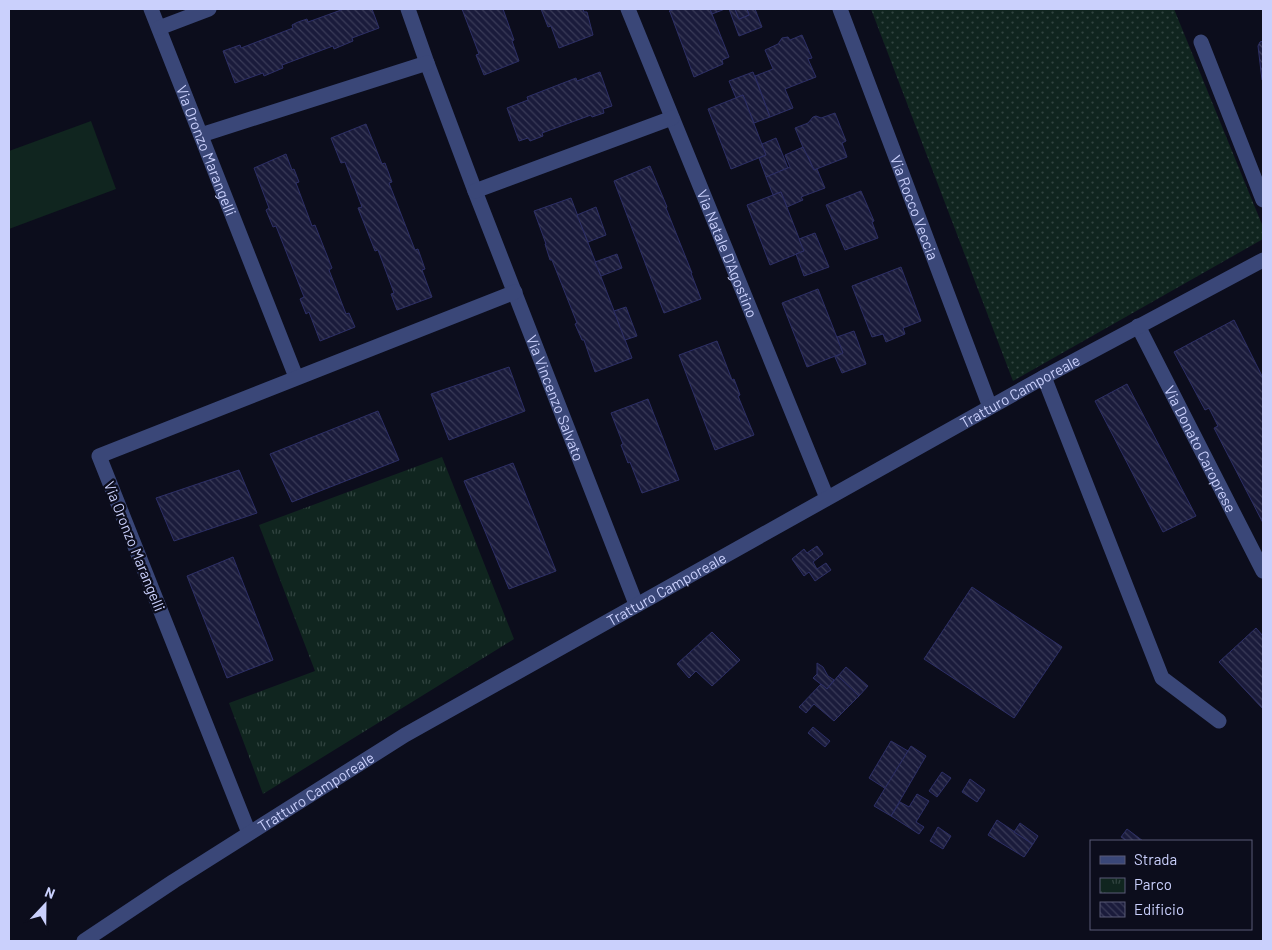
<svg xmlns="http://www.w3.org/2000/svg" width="1272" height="950" font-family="Barlow,sans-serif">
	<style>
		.grass { fill: url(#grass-dots) }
		.park { fill: url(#park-tufts) }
		.pitch { fill: #10251f }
		.building { fill: url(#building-back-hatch); stroke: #2d2f66 }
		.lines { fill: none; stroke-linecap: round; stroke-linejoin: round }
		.minor { stroke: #3a4778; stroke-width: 15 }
		.labels { text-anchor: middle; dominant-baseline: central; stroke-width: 4.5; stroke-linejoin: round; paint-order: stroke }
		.street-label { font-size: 15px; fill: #cad0fc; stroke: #0c0d1c }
	</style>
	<defs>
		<pattern id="grass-dots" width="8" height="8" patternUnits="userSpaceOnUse" patternTransform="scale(1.25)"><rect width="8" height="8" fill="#10251f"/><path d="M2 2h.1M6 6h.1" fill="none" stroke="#314440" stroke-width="1.8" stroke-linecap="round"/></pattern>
		<pattern id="park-tufts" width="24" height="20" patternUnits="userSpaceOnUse" patternTransform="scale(1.25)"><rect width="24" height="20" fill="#10251f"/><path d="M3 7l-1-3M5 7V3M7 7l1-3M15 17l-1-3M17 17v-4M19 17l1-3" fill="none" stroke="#314440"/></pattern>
		<pattern id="building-back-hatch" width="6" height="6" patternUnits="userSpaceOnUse" patternTransform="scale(1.25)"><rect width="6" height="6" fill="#1a1b3b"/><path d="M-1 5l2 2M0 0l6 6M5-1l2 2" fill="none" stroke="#3a3b58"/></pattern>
	</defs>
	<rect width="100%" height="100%" fill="#0c0d1c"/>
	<polygon class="grass" points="871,9 1174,9 1263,227 1263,239 1013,381"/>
	<polygon class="park" points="442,457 514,639 263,794 229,703 315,671 259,525"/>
	<polygon class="pitch" points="91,121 116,189 9,229 9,151"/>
	<g class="building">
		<polygon points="344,9 372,9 379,28 352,38 353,41 334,49 333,46 282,65 283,68 264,76 263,73 235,83 223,51 240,45 241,48 293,28 292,25 298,22 307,19 308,22"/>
		<polygon points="462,9 503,9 514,40 512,41 519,61 484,75 476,55 479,54"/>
		<polygon points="541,9 583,9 584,12 587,12 593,35 559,48 551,26 548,27"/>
		<polygon points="675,9 710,9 729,57 722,60 723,64 694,77 670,12 669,11"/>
		<polygon points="710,9 725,9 712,14"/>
		<polygon points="729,9 735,9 739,19 749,15 747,9 755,9 762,27 739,36"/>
		<polygon points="735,9 747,9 749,15 739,19"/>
		<polygon points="802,35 812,58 808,59 816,77 785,89 793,108 770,117 755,76 773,69 765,50 778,44 782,38 788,37 790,40"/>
		<polygon points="1263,41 1263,80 1262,80 1258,46 1260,42"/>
		<polygon points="600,72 612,106 603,109 604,113 592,117 591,115 542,133 543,136 530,141 528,138 519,141 507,108 528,100 527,97 576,78 577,81"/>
		<polygon points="753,72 770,117 754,123 743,95 736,98 729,81"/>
		<polygon points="743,95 766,155 731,169 708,109"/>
		<polygon points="835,113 846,141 842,143 847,157 814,170 808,156 807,157 795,128 808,123 813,117 816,116 821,118"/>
		<polygon points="366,124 382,164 385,163 392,182 389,183 415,250 418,249 425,269 422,270 432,297 397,310 391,294 394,293 378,250 375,251 358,208 362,207 345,162 341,163 331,138"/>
		<polygon points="776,138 788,168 766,177 759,158 766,155 762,144"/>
		<polygon points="803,147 814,170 817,169 825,188 801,197 803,200 787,207 781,192 773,195 766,177 790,167 785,155"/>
		<polygon points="286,154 292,170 294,169 299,182 296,183 312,226 315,225 332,268 329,270 346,314 349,313 355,327 320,341 309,312 306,314 300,299 304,297 276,226 273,227 266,210 269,208 254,168"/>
		<polygon points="650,166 667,207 666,208 692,273 691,273 701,299 664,313 614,181"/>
		<polygon points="861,191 874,221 872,222 878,238 845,250 826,205"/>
		<polygon points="781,192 804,251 770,265 747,205"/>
		<polygon points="571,198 632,358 595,372 584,340 582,340 575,324 577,323 552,260 550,260 545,244 546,244 534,211"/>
		<polygon points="596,207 606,235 588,242 577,215"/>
		<polygon points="815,233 829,267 804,276 796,254 804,251 799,239"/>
		<polygon points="617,254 622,268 601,276 595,262"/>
		<polygon points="901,267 921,321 903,328 905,334 886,342 883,334 872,337 852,286"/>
		<polygon points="818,289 843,353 807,367 782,303"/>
		<polygon points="626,307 637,336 625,340 614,311"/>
		<polygon points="1234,320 1263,378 1263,523 1214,428 1218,426 1209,408 1205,410 1174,352"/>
		<polygon points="854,331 866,364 842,373 835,357 843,353 837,337"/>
		<polygon points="717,341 732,380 734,379 740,395 738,396 754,435 715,450 679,355"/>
		<polygon points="509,367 525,411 449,440 431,394"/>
		<polygon points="1127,384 1196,516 1163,532 1095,401"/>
		<polygon points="648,399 679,480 642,493 630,462 628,463 621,445 623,444 611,413"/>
		<polygon points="378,411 399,460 292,502 270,454"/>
		<polygon points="513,463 556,571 509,589 464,481"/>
		<polygon points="239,470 257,513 174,541 156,498"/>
		<polygon points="817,546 823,554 813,562 817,569 826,563 831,570 815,581 809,572 804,576 792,559 804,549 807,553"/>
		<polygon points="233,557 273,660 227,678 187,576"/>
		<polygon points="972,587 1062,647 1014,718 924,659"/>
		<polygon points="1256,628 1263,636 1263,709 1219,662"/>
		<polygon points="712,632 740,660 712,686 696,671 689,678 677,664"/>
		<polygon points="817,663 823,667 828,676 834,680 827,689 813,678 817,674"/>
		<polygon points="846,667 868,686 859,696 838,676"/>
		<polygon points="838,676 859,696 834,721 814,704 806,713 799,707 821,684 827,689"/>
		<polygon points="813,727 830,741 825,747 808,733"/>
		<polygon points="891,741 908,751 886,789 869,778"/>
		<polygon points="911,746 926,756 891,816 874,806"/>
		<polygon points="942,772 951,778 937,797 929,791"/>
		<polygon points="970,779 985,790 977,802 962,792"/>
		<polygon points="917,794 929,801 916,822 924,827 919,834 891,816 900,802 909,807"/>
		<polygon points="997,820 1033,844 1024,857 988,835"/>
		<polygon points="1020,823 1038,836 1033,844 1014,832"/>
		<polygon points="938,827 951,836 943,849 930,841"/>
		<polygon points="1127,829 1143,841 1127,841 1121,837"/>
	</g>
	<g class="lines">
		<g class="minor">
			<path id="s1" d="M 151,9 L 296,377"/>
			<path id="s2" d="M 408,9 L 427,63 L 475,191 L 636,604"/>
			<path id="s3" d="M 628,9 L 827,498"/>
			<path id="s4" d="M 840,9 L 990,407"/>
			<polyline points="159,28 209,9"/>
			<polyline points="1201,42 1263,200"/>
			<polyline points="201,135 427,63"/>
			<polyline points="475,191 672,118"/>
			<path id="s5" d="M 1138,326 L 1263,571"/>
			<polyline points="1044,377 1162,678 1219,721"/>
			<polyline points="249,833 99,456 515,292"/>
			<path id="s6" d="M 84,941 L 174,881 L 405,735 L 1044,377 L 1263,260"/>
		</g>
	</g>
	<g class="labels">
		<g class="street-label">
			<text stroke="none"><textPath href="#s1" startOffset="152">Via Oronzo Marangelli</textPath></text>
			<text stroke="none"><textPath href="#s4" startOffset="212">Via Rocco Veccia</textPath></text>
			<text stroke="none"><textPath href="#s3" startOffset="264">Via Natale D'Agostino</textPath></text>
			<text stroke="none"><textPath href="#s6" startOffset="1086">Tratturo Camporeale</textPath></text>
			<text stroke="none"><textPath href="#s2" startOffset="416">Via Vincenzo Salvato</textPath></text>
			<text stroke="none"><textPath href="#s5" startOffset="138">Via Donato Caroprese</textPath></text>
			<text transform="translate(135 546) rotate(68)">Via Oronzo Marangelli</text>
			<text stroke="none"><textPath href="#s6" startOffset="681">Tratturo Camporeale</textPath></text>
			<text stroke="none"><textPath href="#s6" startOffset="276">Tratturo Camporeale</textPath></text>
		</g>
	</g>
	<rect width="1272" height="950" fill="none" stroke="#cad0fc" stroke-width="20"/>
	<rect x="1090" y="840" width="162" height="90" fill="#0c0d1c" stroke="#585b76"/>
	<rect x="1100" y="856" width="25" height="8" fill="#3a4778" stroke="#585b76"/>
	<text x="1134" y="865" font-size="15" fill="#cad0fc">Strada</text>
	<rect x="1100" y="878" width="25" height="15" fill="url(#park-tufts)" stroke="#585b76"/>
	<text x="1134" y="890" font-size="15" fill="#cad0fc">Parco</text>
	<rect x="1100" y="902" width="25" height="15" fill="url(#building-back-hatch)" stroke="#585b76"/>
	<text x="1134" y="915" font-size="15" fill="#cad0fc">Edificio</text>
	<g transform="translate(45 905) rotate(22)" stroke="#0c0d1c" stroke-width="4" paint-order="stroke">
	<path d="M0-4L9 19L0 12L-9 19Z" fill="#cad0fc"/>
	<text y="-8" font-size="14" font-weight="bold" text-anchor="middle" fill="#cad0fc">N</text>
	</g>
</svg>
